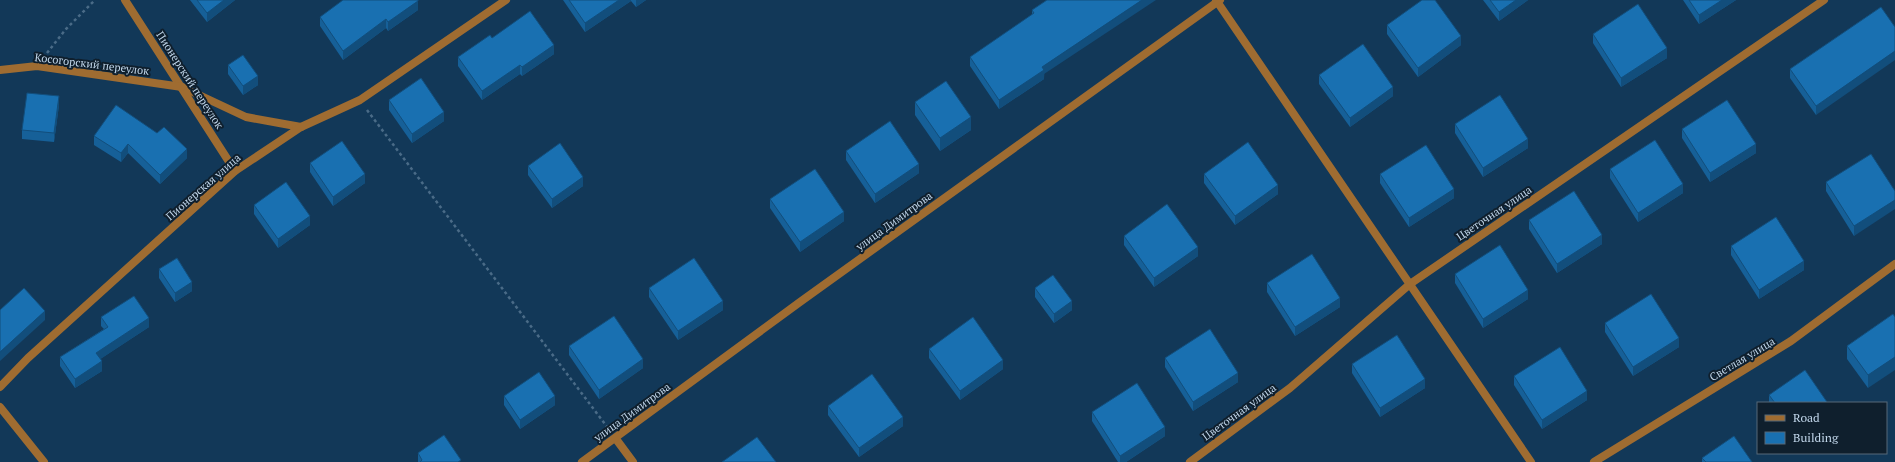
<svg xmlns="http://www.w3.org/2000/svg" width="1895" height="462" font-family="'PT Serif',serif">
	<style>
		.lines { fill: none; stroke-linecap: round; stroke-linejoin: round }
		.path { stroke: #4a6b87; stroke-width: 2.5; stroke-dasharray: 3 3; stroke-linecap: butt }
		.service { stroke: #9f6c31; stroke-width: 8 }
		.minor { stroke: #9f6c31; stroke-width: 8 }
		.wall { fill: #166098 }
		.shaded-wall { fill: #124e7c }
		.building { fill: #1970b1; stroke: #124e7c }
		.labels { text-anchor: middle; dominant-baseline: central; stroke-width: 4; stroke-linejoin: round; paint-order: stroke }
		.street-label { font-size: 11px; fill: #c1d6ea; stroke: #0f1f2d }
	</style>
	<rect width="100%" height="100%" fill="#123858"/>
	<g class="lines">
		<g class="path">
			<polyline points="47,53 66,29 95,0"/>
			<polyline points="367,110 608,428"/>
		</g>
		<polyline class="service" points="182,87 246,117 301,127"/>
		<g class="minor">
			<polyline points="125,0 235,171"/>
			<polyline points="1216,0 1531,462"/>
			<polyline points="0,70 37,66 182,87"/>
			<polyline points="0,387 28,358 235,171 301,127 360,100 506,0"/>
			<polyline points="0,407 44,462"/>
			<polyline points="616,439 633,462"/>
			<polyline points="582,462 800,302 1220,0"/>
			<polyline points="1190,462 1290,388 1410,284 1824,0"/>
			<polyline points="1594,462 1791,341 1895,264"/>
		</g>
	</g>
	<g class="wall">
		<polygon points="190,0 235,0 207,22"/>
		<polygon points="563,0 646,0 636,7 631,1 585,32"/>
		<polygon points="1047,0 1044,79 999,109 970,66 970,57 1032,15 1032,10"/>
		<polygon points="1483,0 1528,0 1499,21"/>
		<polygon points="1683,0 1736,0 1699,24"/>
		<polygon points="1881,7 1816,115 1790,78 1790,69"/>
		<polygon points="418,10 388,31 386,28 343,60 320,26 320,17"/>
		<polygon points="1387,25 1461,45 1418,77 1387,34"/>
		<polygon points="1593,34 1667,58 1621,87 1593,43"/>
		<polygon points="492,38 554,54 522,76 520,74 482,100 458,66 458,57"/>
		<polygon points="228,65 258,85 243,95 228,74"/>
		<polygon points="1319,75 1393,96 1350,127 1319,84"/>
		<polygon points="389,100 444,121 412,143 389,110"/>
		<polygon points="915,102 971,130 940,151 915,115"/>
		<polygon points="59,105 54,142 22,139 22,130"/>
		<polygon points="1455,124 1528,148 1483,177 1455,133"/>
		<polygon points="1682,129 1756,153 1710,182 1682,138"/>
		<polygon points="94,136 187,158 160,184 128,153 121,162 94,145"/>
		<polygon points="846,151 919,173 875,203 846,160"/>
		<polygon points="310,163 365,183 333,206 310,172"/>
		<polygon points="528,166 583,186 552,208 528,175"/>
		<polygon points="1610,169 1683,193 1638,222 1610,178"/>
		<polygon points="1204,174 1278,194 1235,225 1204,183"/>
		<polygon points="1380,174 1454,198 1409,227 1380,183"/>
		<polygon points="1826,182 1895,191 1854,236 1826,191"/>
		<polygon points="770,199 844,221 800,252 770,208"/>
		<polygon points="254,205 310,225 278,248 254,214"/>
		<polygon points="1529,220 1602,244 1557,273 1529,229"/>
		<polygon points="1124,236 1198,256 1154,287 1124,245"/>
		<polygon points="1731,246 1804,270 1759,299 1731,255"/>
		<polygon points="159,269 192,291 175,302 159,278"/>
		<polygon points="1455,274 1528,299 1483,328 1455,283"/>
		<polygon points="1267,283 1340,307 1295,336 1267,292"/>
		<polygon points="649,288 723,310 678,340 649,297"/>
		<polygon points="1035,288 1072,310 1054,323 1035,297"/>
		<polygon points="1893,314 1868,388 1847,359 1847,346"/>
		<polygon points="101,317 149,327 100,359 102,371 75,388 60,366 60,357 104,329 101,326"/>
		<polygon points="1605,323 1679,347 1633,376 1605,332"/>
		<polygon points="569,346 643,368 599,399 569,355"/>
		<polygon points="929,349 1003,369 960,400 929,358"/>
		<polygon points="1165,358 1238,382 1193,411 1165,367"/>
		<polygon points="1352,364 1425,388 1380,417 1352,373"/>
		<polygon points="1514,376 1587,400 1542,429 1514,385"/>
		<polygon points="1769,395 1827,403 1769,403"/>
		<polygon points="504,396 555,405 520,429 504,405"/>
		<polygon points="828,406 903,426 859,457 828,415"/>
		<polygon points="1092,412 1165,436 1126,462 1118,462 1092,421"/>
		<polygon points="418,453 461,462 418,462"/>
		<polygon points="1702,458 1752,462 1702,462"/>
	</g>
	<g class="shaded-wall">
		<polygon points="224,0 235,0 207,22 207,13"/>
		<polygon points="619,0 631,0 631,1 585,32 585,23"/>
		<polygon points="636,0 646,0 636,7"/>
		<polygon points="1142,0 1156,0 1044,74 1044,79 999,109 999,100 1042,67"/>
		<polygon points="1516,0 1528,0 1499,21 1499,12"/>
		<polygon points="1722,0 1736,0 1699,24 1699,15"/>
		<polygon points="418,1 418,10 388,31 388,22"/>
		<polygon points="386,19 386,28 343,60 343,51"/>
		<polygon points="1461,36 1461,45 1418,77 1418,68"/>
		<polygon points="554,45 554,54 522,76 522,67"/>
		<polygon points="1667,48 1667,58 1621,87 1621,78"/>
		<polygon points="1895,51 1895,60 1816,115 1816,106"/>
		<polygon points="520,65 520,74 482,100 482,91"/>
		<polygon points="258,76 258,85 243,95 243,86"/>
		<polygon points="1393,87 1393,96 1350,127 1350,118"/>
		<polygon points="59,96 59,105 54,142 54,133"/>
		<polygon points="444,112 444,121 412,143 412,134"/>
		<polygon points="971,117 971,130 940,151 940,138"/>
		<polygon points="1528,139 1528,148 1483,177 1483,168"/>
		<polygon points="128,144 128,153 121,162 121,153"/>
		<polygon points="1756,144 1756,153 1710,182 1710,173"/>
		<polygon points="187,149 187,158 160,184 160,175"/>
		<polygon points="919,164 919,173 875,203 875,194"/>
		<polygon points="365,174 365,183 333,206 333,197"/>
		<polygon points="583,177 583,186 552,208 552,199"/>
		<polygon points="1683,184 1683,193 1638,222 1638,213"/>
		<polygon points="1278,185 1278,194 1235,225 1235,216"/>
		<polygon points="1454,189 1454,198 1409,227 1409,218"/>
		<polygon points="1895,200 1895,209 1854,236 1854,226"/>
		<polygon points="844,212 844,221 800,252 800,242"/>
		<polygon points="310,216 310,225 278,248 278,239"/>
		<polygon points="1602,235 1602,244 1557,273 1557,264"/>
		<polygon points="1198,247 1198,256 1154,287 1154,278"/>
		<polygon points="1804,261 1804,270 1759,299 1759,290"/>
		<polygon points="192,282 192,291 175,302 175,293"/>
		<polygon points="1528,290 1528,299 1483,328 1483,319"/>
		<polygon points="1340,298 1340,307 1295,336 1295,327"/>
		<polygon points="723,301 723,310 678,340 678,331"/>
		<polygon points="1072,301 1072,310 1054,323 1054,314"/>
		<polygon points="45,311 45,320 0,361 0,352"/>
		<polygon points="149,318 149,327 96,362 96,353"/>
		<polygon points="1679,338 1679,347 1633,376 1633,367"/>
		<polygon points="1895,357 1895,370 1868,388 1868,375"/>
		<polygon points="643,359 643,368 599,399 599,390"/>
		<polygon points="1003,360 1003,369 960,400 960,391"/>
		<polygon points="102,361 102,371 75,388 75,379"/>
		<polygon points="1238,373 1238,382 1193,411 1193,402"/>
		<polygon points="1425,379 1425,388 1380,417 1380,408"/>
		<polygon points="1587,391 1587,400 1542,429 1542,420"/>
		<polygon points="555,396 555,405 520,429 520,420"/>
		<polygon points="903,417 903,426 859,457 859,448"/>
		<polygon points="1165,427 1165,436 1126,462 1120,462 1120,456"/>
	</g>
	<g class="building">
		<polygon points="197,0 224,0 207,13"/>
		<polygon points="343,0 418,0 418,1 388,22 386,19 343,51 320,17"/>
		<polygon points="569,0 619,0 585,23"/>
		<polygon points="1047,0 1142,0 1042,67 1044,70 999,100 970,57 1034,13 1032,10"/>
		<polygon points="1422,0 1435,0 1461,36 1418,68 1387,25"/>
		<polygon points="1490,0 1516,0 1499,12"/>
		<polygon points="1689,0 1722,0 1699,15"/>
		<polygon points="1638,4 1667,48 1621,78 1593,34"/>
		<polygon points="1881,7 1895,27 1895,51 1816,106 1790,69"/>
		<polygon points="530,11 554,45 522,67 520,65 482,91 458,57 490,35 492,38"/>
		<polygon points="1363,44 1393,87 1350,118 1319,75"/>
		<polygon points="243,55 258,76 243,86 228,65"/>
		<polygon points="421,78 444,112 412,134 389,100"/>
		<polygon points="946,81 971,117 940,138 915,102"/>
		<polygon points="27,93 59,96 54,133 22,130"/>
		<polygon points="1500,95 1528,139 1483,168 1455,124"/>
		<polygon points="1727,100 1756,144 1710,173 1682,129"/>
		<polygon points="116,105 157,133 164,127 187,149 160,175 128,144 121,153 94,136"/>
		<polygon points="890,121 919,164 875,194 846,151"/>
		<polygon points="1655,140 1683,184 1638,213 1610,169"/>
		<polygon points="342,141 365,174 333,197 310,163"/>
		<polygon points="1248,142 1278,185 1235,216 1204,174"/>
		<polygon points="560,143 583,177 552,199 528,166"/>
		<polygon points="1426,145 1454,189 1409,218 1380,174"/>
		<polygon points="1871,154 1895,191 1895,200 1854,226 1826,182"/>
		<polygon points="815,169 844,212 800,242 770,199"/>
		<polygon points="286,182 310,216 278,239 254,205"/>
		<polygon points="1574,191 1602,235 1557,264 1529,220"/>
		<polygon points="1167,204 1198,247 1154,278 1124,236"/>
		<polygon points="1776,217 1804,261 1759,290 1731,246"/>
		<polygon points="1500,245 1528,290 1483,319 1455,274"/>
		<polygon points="1312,254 1340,298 1295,327 1267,283"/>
		<polygon points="177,258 192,282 175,293 159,269"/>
		<polygon points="694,258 723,301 678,331 649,288"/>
		<polygon points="1053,275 1072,301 1054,314 1035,288"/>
		<polygon points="24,288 45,311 0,352 0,310"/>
		<polygon points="1651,294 1679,338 1633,367 1605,323"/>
		<polygon points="134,296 149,318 96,353 102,361 75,379 60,357 108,327 101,317"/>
		<polygon points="1893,314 1895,317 1895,357 1868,375 1847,346"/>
		<polygon points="614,316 643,359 599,390 569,346"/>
		<polygon points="973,317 1003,360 960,391 929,349"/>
		<polygon points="1210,329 1238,373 1193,402 1165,358"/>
		<polygon points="1397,335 1425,379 1380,408 1352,364"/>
		<polygon points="1560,347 1587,391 1542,420 1514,376"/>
		<polygon points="1805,370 1827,402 1826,403 1775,403 1769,395"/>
		<polygon points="539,372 555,396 520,420 504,396"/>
		<polygon points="872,374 903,417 859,448 828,406"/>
		<polygon points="1137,383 1165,427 1120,456 1092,412"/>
		<polygon points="444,435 461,460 458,462 420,462 422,460 418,453"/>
		<polygon points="1734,436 1752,462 1706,462 1702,458"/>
		<polygon points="757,437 776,462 722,462"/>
	</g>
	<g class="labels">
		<g class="street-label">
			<text transform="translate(92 64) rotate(7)">Косогорский переулок</text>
			<text transform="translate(190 80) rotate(57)">Пионерский переулок</text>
			<text transform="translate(203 187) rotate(-41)">Пионерская улица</text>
			<text transform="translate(1494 213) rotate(-34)">Цветочная улица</text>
			<text transform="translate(894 221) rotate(-36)">улица Димитрова</text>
			<text transform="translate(1742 359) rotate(-31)">Светлая улица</text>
			<text transform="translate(632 412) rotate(-36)">улица Димитрова</text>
			<text transform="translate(1239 412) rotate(-36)">Цветочная улица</text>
		</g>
	</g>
	<rect x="1757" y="402" width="130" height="52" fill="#0f1f2d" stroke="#566879"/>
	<rect x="1765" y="415" width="20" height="6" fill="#9f6c31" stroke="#566879"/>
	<text x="1793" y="422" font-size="12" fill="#c1d6ea">Road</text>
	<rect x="1765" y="432" width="20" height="12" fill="#1970b1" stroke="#566879"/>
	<text x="1793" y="442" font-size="12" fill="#c1d6ea">Building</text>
</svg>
